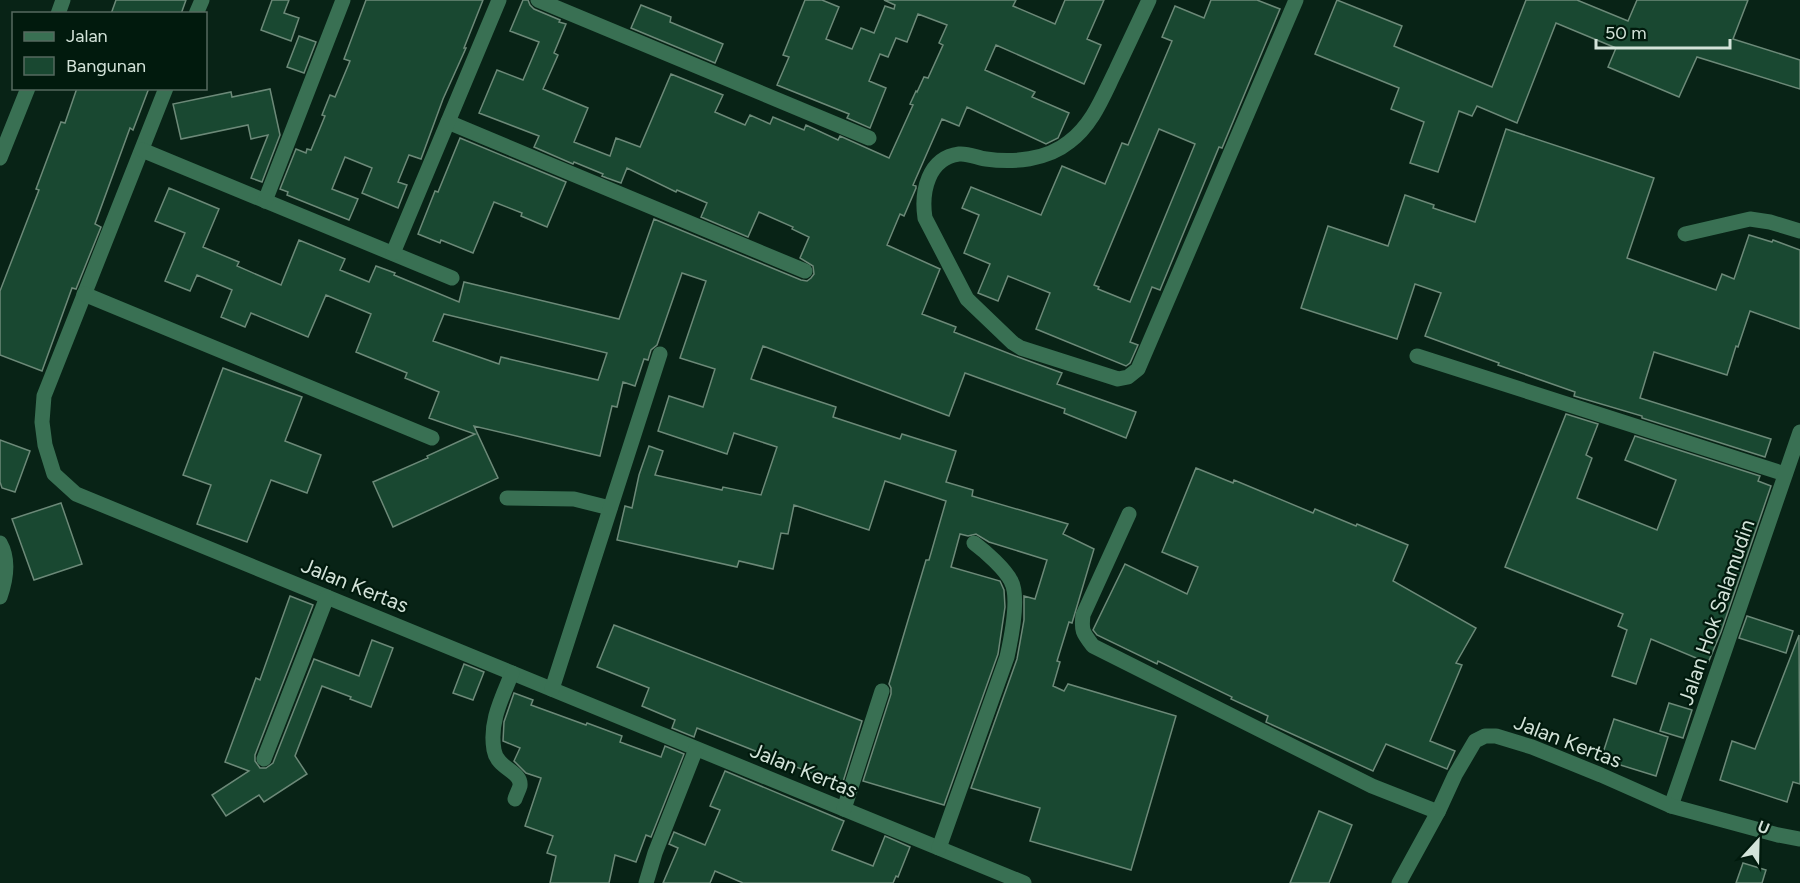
<svg xmlns="http://www.w3.org/2000/svg" width="1800" height="883" font-family="Figtree,sans-serif">
	<style>
		.building { fill: #194831; stroke: #6c8978; stroke-width: 1.5; fill-rule: evenodd }
		.lines { fill: none; stroke-linecap: round; stroke-linejoin: round }
		.minor { stroke: #397053; stroke-width: 15 }
		.labels { text-anchor: middle; dominant-baseline: central; stroke-width: 4.5; stroke-linejoin: round; paint-order: stroke }
		.street-label { font-size: 21px; fill: #d3e3d9; stroke: #011a0d }
	</style>
	<rect width="100%" height="100%" fill="#082316"/>
	<g class="building">
		<polygon points="116,0 186,0 181,14 111,14"/>
		<polygon points="272,0 289,0 284,13 299,18 291,41 261,30"/>
		<polygon points="366,0 483,0 464,48 466,48 443,99 421,159 409,155 398,182 407,185 398,208 362,193 372,168 345,157 332,189 358,199 349,220 287,195 288,192 280,189 296,149 306,153 307,149 311,150 325,116 322,115 330,95 335,97 350,61 344,59"/>
		<path d="M 523,0 L 528,0 L 530,5 L 534,9 L 560,20 L 559,22 L 566,24 L 554,53 L 558,55 L 543,89 L 588,108 L 574,142 L 610,156 L 616,138 L 640,147 L 671,74 L 723,95 L 715,112 L 745,125 L 750,115 L 770,124 L 773,117 L 804,130 L 806,125 L 838,140 L 840,136 L 889,158 L 913,105 L 910,104 L 916,91 L 917,92 L 924,77 L 928,78 L 943,45 L 939,43 L 947,25 L 918,14 L 907,42 L 896,38 L 888,57 L 880,54 L 869,81 L 886,88 L 870,128 L 847,118 L 849,114 L 777,85 L 789,57 L 783,55 L 805,0 L 822,0 L 839,7 L 826,39 L 852,49 L 861,28 L 874,33 L 885,6 L 894,9 L 895,5 L 884,0 L 1016,0 L 1013,6 L 1055,24 L 1065,0 L 1104,0 L 1087,39 L 1101,45 L 1084,84 L 996,45 L 985,70 L 1035,92 L 1032,97 L 1069,113 L 1058,138 L 1046,144 L 967,107 L 959,126 L 942,119 L 913,185 L 916,186 L 916,188 L 904,216 L 900,214 L 887,245 L 940,269 L 922,314 L 956,327 L 954,332 L 1018,357 L 1062,373 L 1057,384 L 1136,412 L 1126,438 L 1064,413 L 1065,409 L 965,373 L 949,416 L 763,346 L 751,379 L 836,407 L 833,417 L 900,439 L 902,434 L 956,451 L 946,482 L 973,490 L 972,496 L 1068,524 L 1063,534 L 1094,549 L 1072,623 L 1069,622 L 1057,661 L 1060,662 L 1053,686 L 1064,691 L 1068,684 L 1176,716 L 1131,870 L 1030,841 L 1040,808 L 971,788 L 1017,659 L 1024,620 L 1024,596 L 1035,599 L 1047,560 L 989,542 L 976,534 L 968,536 L 960,534 L 951,567 L 1000,581 L 1004,590 L 1005,607 L 998,654 L 944,805 L 863,781 L 891,694 L 891,688 L 889,684 L 926,560 L 929,560 L 946,501 L 885,481 L 869,530 L 794,505 L 788,534 L 781,533 L 773,569 L 739,561 L 737,567 L 617,540 L 625,506 L 632,508 L 639,475 L 649,446 L 663,451 L 655,475 L 722,490 L 723,487 L 761,495 L 777,447 L 734,433 L 727,454 L 658,431 L 669,396 L 703,407 L 715,369 L 680,358 L 706,281 L 682,273 L 657,345 L 651,350 L 648,360 L 644,359 L 635,386 L 623,382 L 617,407 L 612,406 L 600,456 L 474,426 L 498,478 L 393,527 L 373,482 L 428,458 L 427,456 L 475,434 L 429,418 L 439,392 L 405,378 L 407,373 L 356,352 L 371,314 L 326,295 L 308,337 L 251,313 L 245,327 L 221,317 L 232,290 L 197,275 L 190,291 L 165,281 L 185,233 L 155,221 L 169,188 L 219,209 L 203,247 L 239,262 L 237,266 L 281,285 L 299,240 L 345,259 L 340,270 L 369,282 L 376,266 L 395,273 L 394,275 L 459,302 L 464,282 L 619,319 L 654,219 L 801,280 L 807,281 L 811,278 L 814,274 L 813,266 L 800,258 L 809,237 L 792,229 L 793,227 L 759,212 L 748,237 L 701,217 L 707,203 L 677,190 L 676,192 L 627,168 L 621,183 L 607,178 L 602,176 L 603,174 L 574,162 L 573,164 L 534,147 L 539,136 L 479,113 L 497,70 L 523,80 L 539,42 L 510,31 ZM 444,314 L 607,353 L 598,380 L 501,357 L 499,364 L 433,341 Z"/>
		<path d="M 1211,0 L 1257,0 L 1280,9 L 1222,148 L 1219,147 L 1160,290 L 1152,287 L 1130,342 L 1138,345 L 1130,363 L 1126,366 L 1036,329 L 1050,293 L 1008,276 L 998,301 L 978,293 L 990,264 L 964,253 L 979,215 L 962,208 L 971,187 L 1041,215 L 1062,166 L 1105,184 L 1122,143 L 1128,145 L 1172,41 L 1162,37 L 1175,6 L 1204,18 ZM 1159,129 L 1195,144 L 1130,302 L 1098,289 L 1099,287 L 1094,285 Z"/>
		<polygon points="1337,0 1402,26 1394,46 1492,87 1526,0 1577,0 1628,21 1637,0 1748,0 1733,39 1800,60 1800,89 1697,57 1679,97 1608,67 1616,48 1556,23 1517,123 1477,106 1472,116 1459,111 1438,172 1410,163 1424,122 1391,109 1399,88 1315,54"/>
		<polygon points="641,5 671,17 670,22 723,44 715,63 631,28"/>
		<polygon points="299,36 316,42 304,73 287,67"/>
		<polygon points="77,88 149,88 133,130 130,128 95,224 101,227 76,289 72,288 42,371 0,355 0,291 39,190 36,189 61,122 65,123"/>
		<polygon points="270,89 280,135 262,182 251,178 268,135 251,139 248,125 181,139 173,104 231,92 232,97"/>
		<polygon points="1506,129 1654,178 1627,258 1716,290 1722,274 1734,279 1749,235 1772,242 1773,240 1800,250 1800,329 1750,311 1738,347 1736,346 1727,375 1654,352 1640,398 1771,439 1765,457 1642,418 1642,416 1574,396 1575,392 1498,365 1499,363 1425,336 1441,293 1415,284 1397,339 1301,308 1328,226 1388,246 1405,195 1434,205 1433,208 1475,222"/>
		<polygon points="460,138 566,182 547,227 521,216 522,213 494,202 473,253 441,240 440,243 418,234 435,191 438,192"/>
		<polygon points="223,368 302,397 285,441 321,455 307,493 271,480 247,542 197,524 211,485 183,475"/>
		<polygon points="1566,414 1598,424 1586,455 1592,458 1577,498 1657,530 1676,480 1625,460 1635,436 1760,476 1758,481 1771,486 1721,632 1708,663 1651,639 1636,684 1612,676 1627,630 1618,626 1623,614 1505,567"/>
		<polygon points="0,440 30,451 15,492 2,488 0,482"/>
		<polygon points="1196,468 1233,483 1234,480 1313,513 1315,509 1356,526 1357,524 1408,545 1393,581 1476,628 1456,663 1462,665 1430,741 1455,751 1447,769 1386,744 1373,771 1266,722 1268,716 1231,699 1232,697 1158,661 1157,664 1097,635 1093,630 1125,564 1187,594 1198,567 1162,552"/>
		<polygon points="61,503 82,564 34,580 12,519"/>
		<polygon points="290,596 313,605 255,755 255,761 260,768 266,768 273,763 314,659 359,676 372,640 393,648 371,707 350,699 351,697 322,686 295,756 307,774 264,802 259,795 226,816 212,795 249,771 225,762 256,678 260,680"/>
		<polygon points="1747,616 1793,631 1786,653 1739,638"/>
		<polygon points="614,625 862,721 842,785 697,728 694,737 672,728 675,720 642,706 649,688 597,667"/>
		<polygon points="1799,635 1800,784 1793,782 1787,802 1720,780 1732,741 1755,749"/>
		<polygon points="464,664 484,672 473,700 453,693"/>
		<polygon points="514,693 533,700 531,705 586,725 587,723 622,736 620,742 661,757 665,746 684,754 651,837 646,835 636,862 615,855 609,883 550,883 556,856 547,853 553,836 525,826 541,778 526,773 514,761 520,748 503,741 504,722"/>
		<polygon points="1669,703 1692,710 1683,738 1660,731"/>
		<polygon points="1614,719 1668,737 1656,776 1601,759"/>
		<polygon points="725,771 844,821 832,850 873,866 885,836 910,847 898,877 896,876 893,883 743,883 715,871 710,883 663,883 678,848 669,844 674,832 705,845 720,810 710,806"/>
		<polygon points="1319,811 1352,825 1329,883 1290,883"/>
		<polygon points="1743,863 1766,870 1762,883 1736,883"/>
	</g>
	<g class="lines">
		<g class="minor">
			<polyline points="538,0 869,138"/>
			<path d="M 1149,0 C 1138,23 1127,47 1116,70 C 1103,96 1093,124 1069,142 C 1047,160 1013,163 986,159 C 978,158 968,153 959,154 C 928,158 921,192 925,218 L 967,299 L 1013,343 L 1021,348 L 1118,379 L 1128,377 L 1138,369 L 1296,0"/>
			<polyline points="58,14 63,0"/>
			<polyline points="196,14 202,0"/>
			<polyline points="166,88 44,396 42,422 45,445 54,474 76,494 1024,883"/>
			<polyline points="448,122 805,271"/>
			<polyline points="142,150 452,278"/>
			<polyline points="0,158 28,88"/>
			<polyline points="265,201 343,0"/>
			<polyline points="1685,234 1750,219 1770,222 1800,231"/>
			<polyline points="393,253 499,0"/>
			<polyline points="84,294 432,438"/>
			<polyline points="1417,356 1785,474"/>
			<polyline points="507,498 574,499 610,508"/>
			<path d="M 1129,514 L 1083,615 C 1081,631 1083,633 1093,646 L 1372,786 L 1438,812"/>
			<path d="M 0,543 C 9,559 6,580 0,597"/>
			<path d="M 512,673 C 502,698 489,722 494,750 C 497,769 522,771 520,786 C 519,790 516,795 515,799"/>
			<polyline points="552,689 660,354"/>
			<polyline points="264,759 327,597"/>
			<polyline points="1671,806 1800,432"/>
			<polyline points="844,809 882,691"/>
			<path d="M 939,848 L 1007,657 C 1011,639 1020,597 1011,581 C 1005,569 986,552 974,543"/>
			<polyline points="646,883 655,853 696,749"/>
			<polyline points="1399,883 1438,812 1455,775 1475,741 1485,736 1496,736 1532,747 1601,775 1671,806 1778,835 1800,839"/>
		</g>
	</g>
	<g class="labels">
		<g class="street-label">
			<text transform="translate(355 585) rotate(22)">Jalan Kertas</text>
			<text transform="translate(1716 612) rotate(-71)">Jalan Hok Salamudin</text>
			<text transform="translate(1568 741) rotate(21)">Jalan Kertas</text>
			<text transform="translate(804 770) rotate(22)">Jalan Kertas</text>
		</g>
	</g>
	<rect x="12" y="12" width="195" height="78" fill="#011a0d" stroke="#556a5f" stroke-width="1.5"/>
	<rect x="24" y="32" width="30" height="9" fill="#397053" stroke="#556a5f" stroke-width="1.5"/>
	<text x="66" y="42" font-size="18" fill="#d3e3d9">Jalan</text>
	<rect x="24" y="57" width="30" height="18" fill="#194831" stroke="#556a5f" stroke-width="1.5"/>
	<text x="66" y="72" font-size="18" fill="#d3e3d9">Bangunan</text>
	<g transform="translate(1758 841) rotate(22)" stroke="#011a0d" stroke-width="4.5" paint-order="stroke">
	<path d="M0-4.5L10 22L0 15L-10 22Z" fill="#d3e3d9"/>
	<text y="-9" font-size="16" font-weight="bold" text-anchor="middle" fill="#d3e3d9">U</text>
	</g>
	<path d="M1596 39v9h134v-9" fill="none" stroke="#d3e3d9" stroke-width="3"/>
	<text x="1605" y="39" font-size="18" fill="#d3e3d9" stroke="#011a0d" stroke-width="4.5" paint-order="stroke">50 m</text>
</svg>
